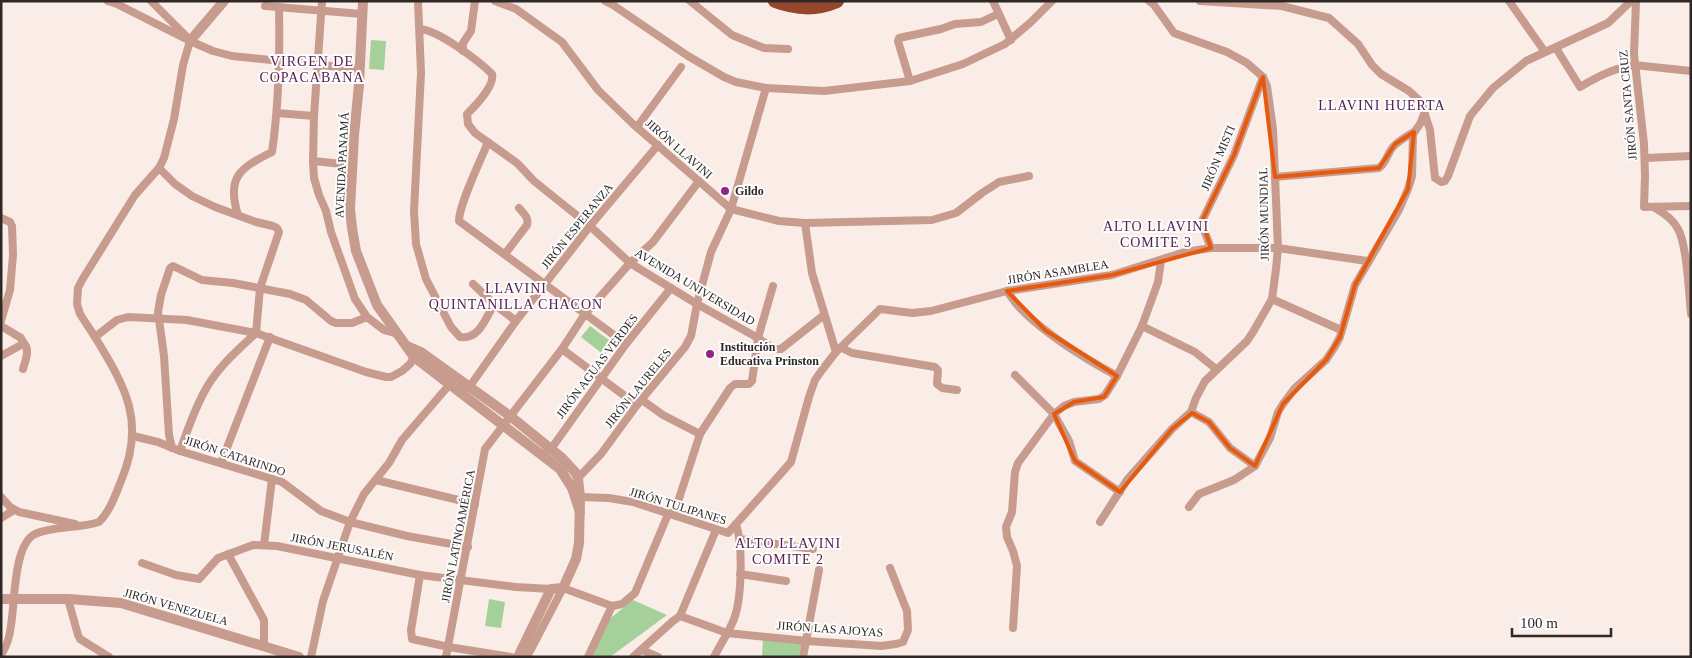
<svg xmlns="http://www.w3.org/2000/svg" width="1692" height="658" font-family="'Times New Roman',serif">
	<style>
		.green { fill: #a6d09a }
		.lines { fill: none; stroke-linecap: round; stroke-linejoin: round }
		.minor { stroke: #c79c8e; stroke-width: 8 }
		.tertiary { stroke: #c79c8e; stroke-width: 10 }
		.trunk { stroke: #96462c; stroke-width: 14 }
		.marked { fill: none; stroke: #e8590c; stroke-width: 4; stroke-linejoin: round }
		.poi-dot { fill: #912587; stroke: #fdfdfd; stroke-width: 2 }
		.labels { text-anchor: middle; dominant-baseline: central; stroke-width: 4; stroke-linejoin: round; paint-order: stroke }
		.street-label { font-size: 12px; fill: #2e2927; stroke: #fdfdfd }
		.poi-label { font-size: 12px; font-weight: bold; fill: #2e2927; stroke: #fdfdfd; text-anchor: start }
		.neighbourhood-label { font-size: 14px; letter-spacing: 1px; fill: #552150; stroke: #fdfdfd }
	</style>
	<rect width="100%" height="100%" fill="#faede7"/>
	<g class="green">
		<polygon points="371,40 386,41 384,70 369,69"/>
		<polygon points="590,326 613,343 604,355 581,337"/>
		<polygon points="489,599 505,602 501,628 485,626"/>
		<polygon points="633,600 667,615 610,657 590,657 607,621"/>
		<polygon points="763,638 802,641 799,657 762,657"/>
	</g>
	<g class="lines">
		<g class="minor">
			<polyline points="108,1 117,4 190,41 213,51 232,56 360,69"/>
			<polyline points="151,1 186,36"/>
			<polyline points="322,1 314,116 313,161 314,178 319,195 326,211 331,232 355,299 367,317 384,330 398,334"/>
			<path d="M 418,1 L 421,73 L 414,211 L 416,244 L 426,279 L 451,327 L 460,337 C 479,340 486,318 494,304"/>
			<polyline points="495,1 516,9 562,42 598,90 633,124 731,209 779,221 805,223 932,220 956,213 982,193 999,182 1029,176"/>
			<polyline points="605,1 613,5 688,56 724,77 736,82 766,88 824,91 910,81 963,64 1005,44 1031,22 1052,1"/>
			<polyline points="690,1 732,35 764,48 788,49"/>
			<polyline points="993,1 1011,40"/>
			<polyline points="1200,1 1282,6 1329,18 1358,44 1372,65 1381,74 1409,91 1421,102 1430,130 1435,178 1441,182 1445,181 1448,176 1470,116 1493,88 1526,61 1608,23 1631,1"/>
			<polyline points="1509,1 1545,52"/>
			<polyline points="1636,1 1634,54 1644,144 1645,176 1644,207 1691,206"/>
			<polyline points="265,6 362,14"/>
			<path d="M 420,29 C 438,30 479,61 492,74 C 495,86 475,106 467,114 L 468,124 L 475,133 L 517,163 L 534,181 L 590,226 L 630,263 L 697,304 L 758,338 L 774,349 L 781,349 L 824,315"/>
			<path d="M 1556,48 L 1580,87 C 1597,77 1614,68 1634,65 L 1691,71"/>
			<polyline points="463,51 463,43 471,31 475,1"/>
			<polyline points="910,81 898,41 899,38 941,29 955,24 981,22 998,14"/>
			<polyline points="277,113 314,116"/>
			<polyline points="637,127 681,67"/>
			<path d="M 488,142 C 481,160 459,204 459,221 L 626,344"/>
			<polyline points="1645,158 1691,156"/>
			<polyline points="313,161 352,165"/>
			<path d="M 159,168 L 175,184 L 192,196 L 215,207 L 256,222 L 273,226 L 277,228 L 279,232 L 260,288 L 256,333 C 239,349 219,366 207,387 C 195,407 188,429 180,451"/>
			<path d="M 1275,177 L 1379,168 C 1386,163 1387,154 1393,147 C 1398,141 1407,136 1414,132"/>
			<path d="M 1655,208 C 1664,213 1673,219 1678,229 C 1687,245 1689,294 1691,314"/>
			<path d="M 238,215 C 226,177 240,168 272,152 C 279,104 280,56 279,7"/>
			<polyline points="1,218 10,222 12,226 13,255 10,290 1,321"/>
			<polyline points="805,223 812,273 836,352"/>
			<polyline points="1211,248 1202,225 1202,221 1234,155 1263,77"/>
			<path d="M 505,254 L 527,225 C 529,217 524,214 519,208"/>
			<polyline points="473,284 494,304 516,321"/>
			<path d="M 1007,291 C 1012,298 1017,306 1024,312 C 1051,338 1084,358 1117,376"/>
			<polyline points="1272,299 1341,330"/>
			<path d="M 1,326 L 21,338 C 22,341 24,343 26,346 C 29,353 25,362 23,369"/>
			<polyline points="1142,326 1195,352 1216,369"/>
			<polyline points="95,337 117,320 128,317 187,320 256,333 366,372 386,377 391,377 402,371 410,364 414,357"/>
			<polyline points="842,348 852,353 935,367 938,370 937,384 942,388 957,390"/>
			<polyline points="562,349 637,405"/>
			<polyline points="1,356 21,345 22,342"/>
			<polyline points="1015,375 1054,414 1069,441 1075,461 1120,492"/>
			<polyline points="466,388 470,386 516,321 590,226 658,145"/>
			<polyline points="642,400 663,415 700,434"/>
			<polyline points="1191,412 1209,422 1230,448 1255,466"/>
			<polyline points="133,436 158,442 180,451 282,482 321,511 350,522 407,536 468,547"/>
			<polyline points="172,448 169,435 164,356 158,312 161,295 170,268 173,266 202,280 233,283 290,294 306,300 331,321 336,323 352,323 367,317"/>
			<polyline points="547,451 551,449 626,344 671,288"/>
			<polyline points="221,463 270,337"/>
			<polyline points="578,478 601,454 637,405 685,347 691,336 697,304 711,252 731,209 766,88"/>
			<polyline points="376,480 475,504"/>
			<polyline points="1,497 10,507 19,512 75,524"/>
			<polyline points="580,497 609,498 633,502 728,533 791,462 809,397 815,380 822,370 836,352 880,309 912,313 931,311 1007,291 1112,275 1185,252 1211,248 1278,248 1367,261"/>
			<polyline points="1189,507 1199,494 1234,480 1255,466 1270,438 1278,412 1283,404 1295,388 1326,360 1334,348 1340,337 1355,285 1399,210 1408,189 1412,176 1413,134 1420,124 1425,112"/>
			<polyline points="674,514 700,434 730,388 735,384 749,384 752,381 758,338 773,286"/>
			<polyline points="1,518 14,510"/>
			<polyline points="1100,522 1127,480 1172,429 1191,412 1196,398 1205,381 1247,341 1253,332 1272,299 1276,269 1278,248 1273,129 1267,86 1263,77 1247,63 1227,52 1174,33 1154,5 1149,1"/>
			<polyline points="740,539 813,549"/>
			<polyline points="264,545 272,479"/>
			<polyline points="228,554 264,620 264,646"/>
			<polyline points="142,563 176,575 199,579 218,558 253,545 277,546 420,575 516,587 551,589"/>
			<polyline points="740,574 786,581"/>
			<polyline points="420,575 411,630 412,639 449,647 511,657"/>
			<polyline points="68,599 78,635 80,639 109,657"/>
			<polyline points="680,616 727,633 807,641 881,646 896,644 903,642 908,630 907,611 890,568"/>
			<polyline points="1013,628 1017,566 1013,551 1007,537 1006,527 1012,512 1015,472 1018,463 1054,414 1064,406 1074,402 1099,399 1105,395 1117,376 1142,326 1158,282 1161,261"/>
			<polyline points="642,650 658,657"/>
			<path d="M 1,655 C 7,646 10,636 11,625 C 15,604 13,545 35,534 C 55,525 78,529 99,522 C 110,511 115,496 121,481 C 146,422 126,388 95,337 C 90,329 85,322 80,314 L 77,304 L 78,288 L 82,280 L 135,195 L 159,168 L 164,158 L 174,119 L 183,65 L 190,41"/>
			<polyline points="311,657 323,601 350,522 364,494 389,463 402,440 450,384"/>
			<polyline points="446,657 485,449 562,349 585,314 630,263 653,242 699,181"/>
			<polyline points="527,657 563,588 612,606 622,604 635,593 669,512"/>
			<polyline points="588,657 612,606"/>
			<polyline points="633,657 673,621 680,616 716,530"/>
			<path d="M 714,657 C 720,645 729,632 734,619 C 742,598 743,545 736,524"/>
			<polyline points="803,657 819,570"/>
		</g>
		<g class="tertiary">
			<polyline points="363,1 359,85 354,135 350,209 352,228 356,251 377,305 414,357 560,469 572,488 580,512"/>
			<polyline points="190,41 224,1"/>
			<polyline points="407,346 421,352 510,416 562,458 575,472 578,478 580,497 579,543 576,559 563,588 551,589 518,657"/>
			<polyline points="1,599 68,599 121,603 299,657"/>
		</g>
		<path class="trunk" d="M 775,1 C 797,9 816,10 837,1"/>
	</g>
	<path class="marked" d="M 1263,77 L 1275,177 L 1379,168 L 1395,144 L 1414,132 L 1408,189 L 1355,285 L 1340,337 L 1326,360 L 1283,404 L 1255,466 L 1230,448 L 1209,422 L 1192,413 L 1172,429 L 1120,492 L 1075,461 L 1054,414 L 1074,402 L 1104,397 L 1117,376 L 1045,330 L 1007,291 L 1112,275 L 1211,248 L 1202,221 L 1234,155 Z"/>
	<g class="poi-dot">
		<circle cx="725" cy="191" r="5"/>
		<circle cx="710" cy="354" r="5"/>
	</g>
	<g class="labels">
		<g class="street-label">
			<text transform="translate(1628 105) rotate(-95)">JIRÓN SANTA CRUZ</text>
			<text transform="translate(679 149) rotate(41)">JIRÓN LLAVINI</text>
			<text transform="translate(1218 158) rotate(-67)">JIRÓN MISTI</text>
			<text transform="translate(342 165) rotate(-87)">AVENIDA PANAMÁ</text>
			<text transform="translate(1264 214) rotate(-91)">JIRÓN MUNDIAL</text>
			<text transform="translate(577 226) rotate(-51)">JIRÓN ESPERANZA</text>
			<text transform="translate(1058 272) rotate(-9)">JIRÓN ASAMBLEA</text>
			<text transform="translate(695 287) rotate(31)">AVENIDA UNIVERSIDAD</text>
			<text transform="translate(597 366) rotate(-53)">JIRÓN AGUAS VERDES</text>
			<text transform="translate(638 388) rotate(-51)">JIRÓN LAURELES</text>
			<text transform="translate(235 456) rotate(18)">JIRÓN CATARINDO</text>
			<text transform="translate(678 506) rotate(17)">JIRÓN TULIPANES</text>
			<text transform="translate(458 536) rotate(-79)">JIRÓN LATINOAMÉRICA</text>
			<text transform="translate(342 547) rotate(11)">JIRÓN JERUSALÉN</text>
			<text transform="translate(176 607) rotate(16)">JIRÓN VENEZUELA</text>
			<text transform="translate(830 629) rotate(4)">JIRÓN LAS AJOYAS</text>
		</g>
		<g class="poi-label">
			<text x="735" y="191">Gildo</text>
			<text x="720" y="347">Institución<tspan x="720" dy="14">Educativa Prinston</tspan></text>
		</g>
		<g class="neighbourhood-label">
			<text x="312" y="61">VIRGEN DE<tspan x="312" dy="16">COPACABANA</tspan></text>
			<text x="1382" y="105">LLAVINI HUERTA</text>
			<text x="1156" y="226">ALTO LLAVINI<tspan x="1156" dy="16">COMITE 3</tspan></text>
			<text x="516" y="288">LLAVINI<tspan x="516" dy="16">QUINTANILLA CHACON</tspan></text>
			<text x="788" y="543">ALTO LLAVINI<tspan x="788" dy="16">COMITE 2</tspan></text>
		</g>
	</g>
	<rect width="1692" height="658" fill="none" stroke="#2e2927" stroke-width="5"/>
	<path d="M1512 628v8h99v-8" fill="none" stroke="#2e2927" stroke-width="2.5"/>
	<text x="1520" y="628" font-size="15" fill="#2e2927" stroke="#fdfdfd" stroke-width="4" paint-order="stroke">100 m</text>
</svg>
